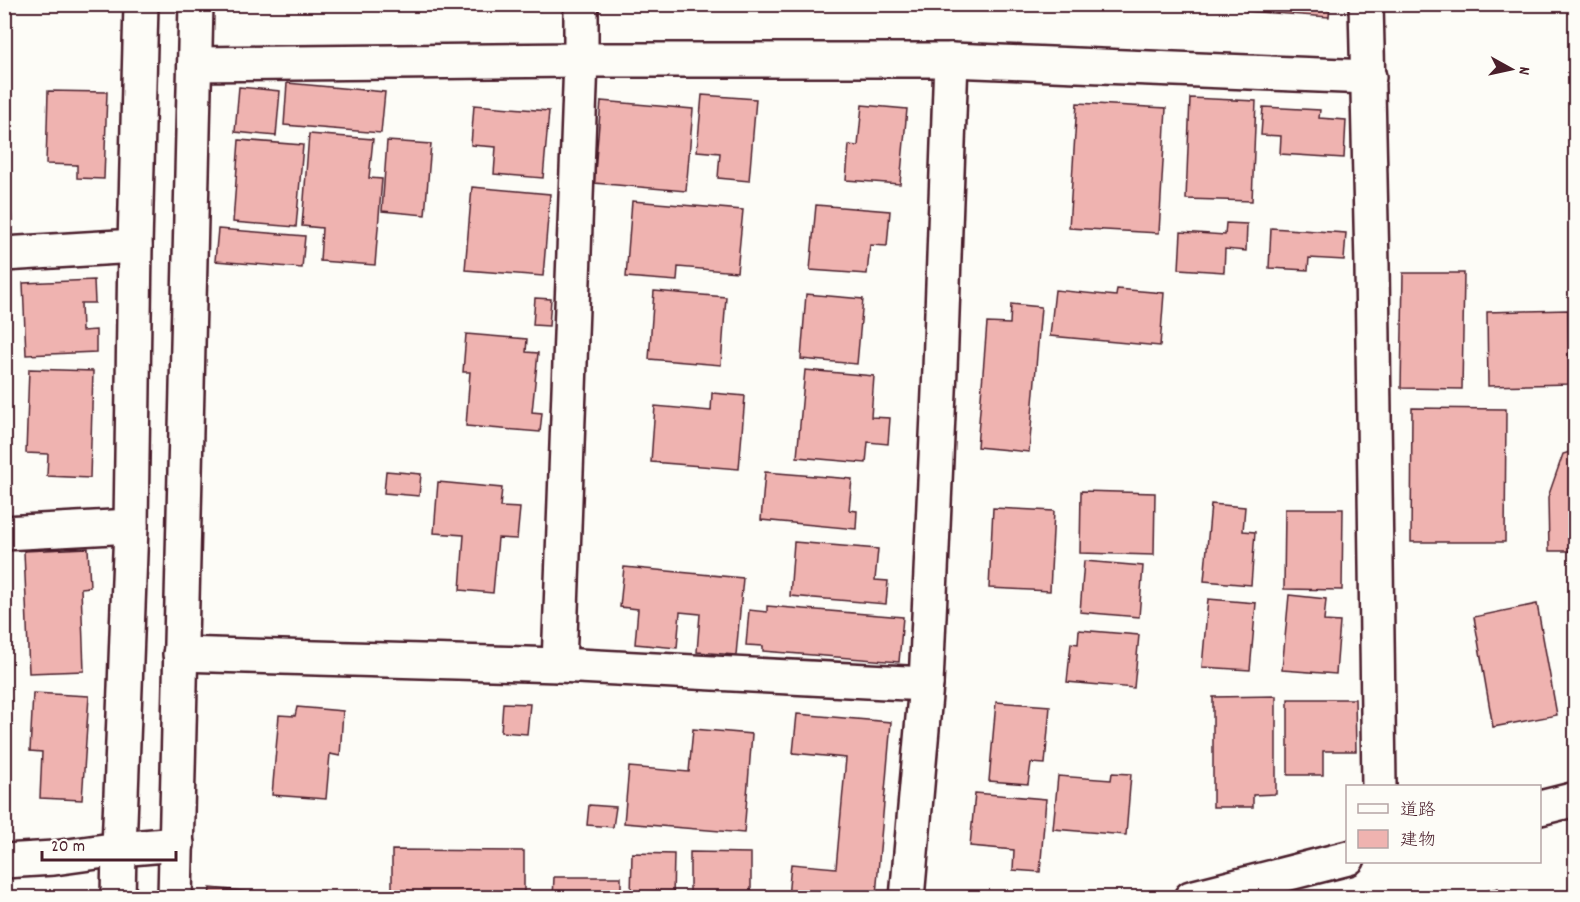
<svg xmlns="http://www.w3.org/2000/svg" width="1580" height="902" font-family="Dekko,'Klee One',sans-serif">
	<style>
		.building { fill: #efb3b0; stroke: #4a1f2b; stroke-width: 1.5 }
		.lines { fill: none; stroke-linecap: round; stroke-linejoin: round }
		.minor-casing { stroke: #4a1f2b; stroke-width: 38 }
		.minor { stroke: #fdfcf7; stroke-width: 33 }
	</style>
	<rect width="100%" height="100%" fill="#fdfcf7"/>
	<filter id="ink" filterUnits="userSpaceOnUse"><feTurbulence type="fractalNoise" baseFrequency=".0167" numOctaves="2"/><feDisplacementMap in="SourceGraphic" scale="12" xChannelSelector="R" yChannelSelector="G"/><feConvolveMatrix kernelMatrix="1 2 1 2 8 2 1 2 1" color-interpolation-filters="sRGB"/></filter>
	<g filter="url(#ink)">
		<g class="building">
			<polygon points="506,4 541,4 540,10 506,7"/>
			<polygon points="1246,4 1330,4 1329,17 1246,11"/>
			<rect x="1426" y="4" width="55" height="1"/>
			<polygon points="287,83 385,92 381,133 284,125"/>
			<polygon points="239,87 280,91 276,136 235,132"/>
			<polygon points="48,91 107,92 104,179 77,178 77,165 46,164"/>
			<polygon points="702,95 756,99 749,181 718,178 720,153 697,151"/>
			<polygon points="1190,98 1256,101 1252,201 1186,199"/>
			<polygon points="1576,99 1576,147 1570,146"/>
			<polygon points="601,101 693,109 686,191 594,183"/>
			<polygon points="1077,103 1166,108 1159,233 1069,228"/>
			<polygon points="474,105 549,111 543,178 494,174 496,147 471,145"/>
			<polygon points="862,105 907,109 900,184 846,180 849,145 858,146"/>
			<polygon points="1263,107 1320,110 1319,118 1346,120 1344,158 1280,154 1281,136 1261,135"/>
			<polygon points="309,134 373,139 369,178 382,179 375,265 320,261 322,228 302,226"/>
			<polygon points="239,140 303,145 296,227 233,222"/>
			<polygon points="387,141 431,144 425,215 382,211"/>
			<polygon points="4,169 9,169 12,227 4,227"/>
			<polygon points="472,187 550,194 543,276 465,270"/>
			<polygon points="632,201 743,210 737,272 678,267 677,281 626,277"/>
			<polygon points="816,205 890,211 887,246 870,245 867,274 810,270"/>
			<polygon points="1226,223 1247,224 1246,251 1225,249 1224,272 1179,269 1181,232 1225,235"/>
			<polygon points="1271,228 1346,233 1344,260 1309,258 1308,270 1269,268"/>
			<polygon points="218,229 305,236 302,268 215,261"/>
			<polygon points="1403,273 1464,273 1462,389 1401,388"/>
			<polygon points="94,280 95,303 81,303 82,331 96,330 96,352 26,355 23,283"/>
			<polygon points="1117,289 1164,293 1160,346 1050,336 1055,290 1116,296"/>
			<polygon points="654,291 726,297 721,365 649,359"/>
			<polygon points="806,294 863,299 857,364 801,359"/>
			<polygon points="535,298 551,299 549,326 533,325"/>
			<polygon points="1011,304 1041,307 1029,452 977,447 987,323 1010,324"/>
			<polygon points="1568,310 1569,384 1488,386 1487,312"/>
			<polygon points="466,334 527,339 526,352 538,353 532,412 542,413 540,432 466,426 470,372 463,372"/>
			<polygon points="29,369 93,371 90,478 47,476 48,454 26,453"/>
			<polygon points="805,370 874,376 871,417 890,418 888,444 868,442 866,463 797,457"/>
			<polygon points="712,393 745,396 739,469 651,462 655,406 711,411"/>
			<polygon points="1412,408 1506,409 1505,542 1411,542"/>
			<polygon points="1576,450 1576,551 1549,551 1548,497 1563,454"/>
			<polygon points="386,471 421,474 419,496 384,493"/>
			<polygon points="765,472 852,479 849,510 857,511 856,529 761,520"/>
			<polygon points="438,482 502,488 500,507 520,508 517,539 498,538 493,593 460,590 464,535 434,533"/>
			<polygon points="1081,491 1155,493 1154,555 1080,553"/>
			<polygon points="1211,504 1245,507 1243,531 1255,532 1251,585 1204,581"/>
			<polygon points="993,508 1054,511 1050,591 989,588"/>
			<polygon points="1285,509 1343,509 1342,590 1284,589"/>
			<polygon points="794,542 878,549 875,580 888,581 886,604 790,596"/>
			<polygon points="88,548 90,587 81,588 84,671 29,673 24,551"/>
			<polygon points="1084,561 1143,566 1139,617 1080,612"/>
			<polygon points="624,567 743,578 736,655 697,652 700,614 680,612 677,648 635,644 638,609 620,607"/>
			<polygon points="1289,595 1326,599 1324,621 1340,622 1336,674 1282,670"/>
			<polygon points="1208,599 1256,603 1250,670 1202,667"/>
			<polygon points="1537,604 1557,715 1493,727 1474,617"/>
			<polygon points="767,606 903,617 899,662 763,651 763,646 746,645 749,610 767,612"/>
			<polygon points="1079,630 1139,635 1134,688 1067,682 1071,643 1078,644"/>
			<polygon points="33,693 89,696 82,800 40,798 42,752 30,751"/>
			<polygon points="1276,696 1276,794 1253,795 1253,807 1213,807 1213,697"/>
			<polygon points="1288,699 1355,699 1356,751 1323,751 1323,775 1288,775"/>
			<polygon points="996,702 1050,706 1045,764 1031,763 1028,784 989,781"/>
			<polygon points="503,703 530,704 527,734 501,732"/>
			<polygon points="297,707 343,711 340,756 330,754 326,799 272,795 279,715 295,716"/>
			<polygon points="797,714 891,722 876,895 867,898 788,898 791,864 836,868 846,758 793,753"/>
			<polygon points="693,729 752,734 744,833 624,823 629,767 689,772"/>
			<polygon points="1112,773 1131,774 1126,835 1053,829 1058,776 1111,780"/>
			<polygon points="975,793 1046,799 1040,872 1013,870 1014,850 970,846"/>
			<polygon points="589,805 616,807 613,827 587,825"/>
			<polygon points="392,850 524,851 524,898 409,898 409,890 392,890"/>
			<polygon points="690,852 751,853 751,898 690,898"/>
			<polygon points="632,853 674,854 673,898 631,898"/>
			<polygon points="554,877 621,877 621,898 553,898"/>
			<polygon points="210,888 278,894 278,898 209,898"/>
			<polygon points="1498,888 1501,898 1457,898"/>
		</g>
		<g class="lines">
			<defs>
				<g id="minor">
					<polyline points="1366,4 1372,266 1379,786"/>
					<polyline points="195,64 581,60 951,60 1369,77"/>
					<polyline points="4,254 135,246"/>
					<polyline points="4,533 131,526"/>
					<polyline points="180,654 559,665 926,684"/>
					<polyline points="559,665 581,60 581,4"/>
					<polyline points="1540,808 1576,799"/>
					<polyline points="4,861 54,858 119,849 177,844"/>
					<polyline points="118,898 119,849 131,526 135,246 141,4"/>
					<polyline points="175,898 196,4"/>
					<polyline points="907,898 926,684 940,369 951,60"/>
					<polyline points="1191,898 1348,858"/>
				</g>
			</defs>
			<use href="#minor" class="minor-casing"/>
			<use href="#minor" class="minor"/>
		</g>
	</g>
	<rect width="1580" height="902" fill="none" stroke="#fdfcf7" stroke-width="24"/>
	<rect x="12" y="12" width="1556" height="878" fill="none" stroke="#4a1f2b" stroke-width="2" filter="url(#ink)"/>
	<rect x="1346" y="785" width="195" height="78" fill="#fdfcf7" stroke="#b5a4a5" stroke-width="1.5"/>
	<rect x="1358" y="804" width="30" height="9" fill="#fdfcf7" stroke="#b5a4a5" stroke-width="1.5"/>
	<text x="1400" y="815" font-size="18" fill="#4a1f2b">道路</text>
	<rect x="1358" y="830" width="30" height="18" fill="#efb3b0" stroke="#b5a4a5" stroke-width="1.5"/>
	<text x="1400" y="845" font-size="18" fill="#4a1f2b">建物</text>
	<g transform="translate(1511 69) rotate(98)" stroke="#fdfcf7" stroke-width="4.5" paint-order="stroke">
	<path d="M0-4.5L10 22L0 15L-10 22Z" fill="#4a1f2b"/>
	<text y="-9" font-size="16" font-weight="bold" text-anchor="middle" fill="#4a1f2b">N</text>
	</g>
	<path d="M42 851v9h134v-9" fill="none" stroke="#4a1f2b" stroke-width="3"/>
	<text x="51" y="851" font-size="18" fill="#4a1f2b" stroke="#fdfcf7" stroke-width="4.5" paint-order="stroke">20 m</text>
</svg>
